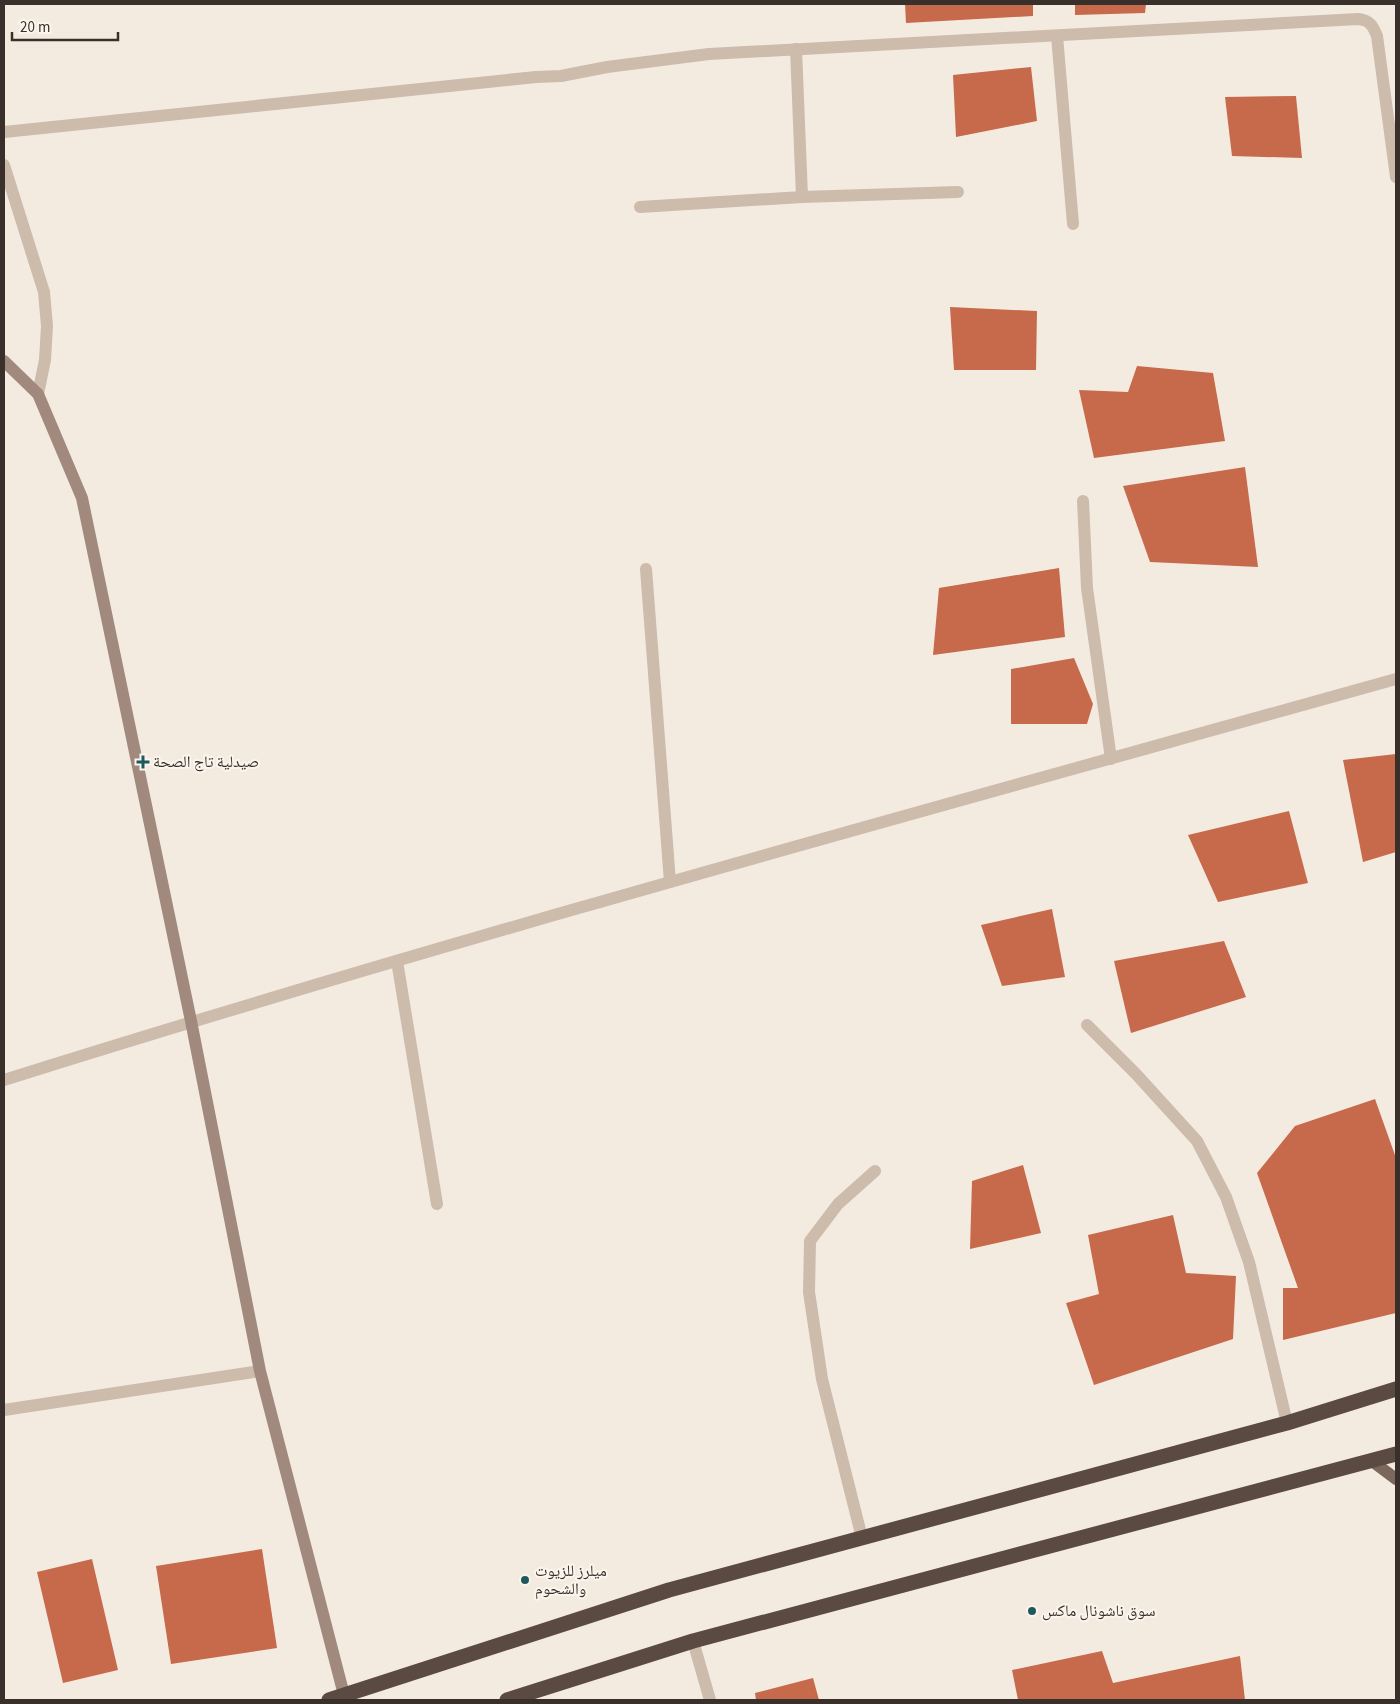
<svg xmlns="http://www.w3.org/2000/svg" width="1400" height="1704" font-family="'Source Sans 3','Noto Naskh Arabic',sans-serif">
	<style>
		.building { fill: #c7694b }
		.lines { fill: none; stroke-linecap: round; stroke-linejoin: round }
		.street { stroke: #cdbbac; stroke-width: 12 }
		.secondary { stroke: #a18a7d; stroke-width: 12 }
		.primary { stroke: #7c675c; stroke-width: 12 }
		.highway { stroke: #5b4a42; stroke-width: 15 }
		.poi-dot { fill: #1f595d; stroke: #fbf5ed; stroke-width: 2 }
		.labels { text-anchor: middle; dominant-baseline: central; stroke-width: 4; stroke-linejoin: round; paint-order: stroke }
		.poi-label { font-size: 16px; fill: #3a302b; stroke: #fbf5ed; text-anchor: start }
	</style>
	<rect width="100%" height="100%" fill="#f4ebe0"/>
	<g class="building">
		<polygon points="905,4 1033,4 1033,16 906,23"/>
		<polygon points="1075,4 1146,4 1145,13 1075,15"/>
		<polygon points="1031,67 1037,121 956,137 953,75"/>
		<polygon points="1296,96 1302,158 1232,156 1225,97"/>
		<polygon points="950,307 1037,311 1036,370 954,370"/>
		<polygon points="1137,366 1213,373 1225,441 1094,458 1079,390 1128,392"/>
		<polygon points="1245,467 1258,567 1150,562 1123,486"/>
		<polygon points="1059,568 1065,637 933,655 939,588"/>
		<polygon points="1074,658 1093,704 1087,724 1011,724 1011,669"/>
		<polygon points="1396,754 1396,852 1363,862 1343,760"/>
		<polygon points="1289,811 1308,883 1218,902 1188,835"/>
		<polygon points="1052,909 1065,977 1002,986 981,925"/>
		<polygon points="1224,941 1246,997 1131,1033 1114,961"/>
		<polygon points="1375,1099 1396,1158 1396,1313 1283,1340 1283,1288 1298,1288 1257,1173 1295,1126"/>
		<polygon points="1023,1165 1041,1233 970,1249 972,1181"/>
		<polygon points="1173,1215 1186,1273 1236,1276 1233,1339 1094,1385 1066,1303 1099,1294 1088,1235"/>
		<polygon points="262,1549 277,1648 171,1664 156,1566"/>
		<polygon points="92,1559 118,1670 63,1683 37,1572"/>
		<polygon points="1102,1651 1113,1683 1240,1656 1245,1700 1018,1700 1012,1670"/>
		<polygon points="813,1678 819,1700 756,1700 755,1693"/>
	</g>
	<g class="lines">
		<g class="street">
			<polyline points="1057,36 1073,224"/>
			<polyline points="796,49 802,197 958,192"/>
			<path d="M 4,132 L 536,77 L 561,76 L 607,67 L 709,54 L 1358,19 C 1370,20 1373,26 1377,36 L 1396,177"/>
			<polyline points="4,165 44,292 47,326 45,360 38,394"/>
			<polyline points="640,207 802,197"/>
			<polyline points="1083,501 1087,588 1111,759"/>
			<polyline points="646,569 670,882"/>
			<polyline points="397,961 437,1204"/>
			<polyline points="1087,1025 1136,1074 1197,1141 1226,1197 1249,1262 1287,1423"/>
			<path d="M 4,1080 C 465,935 931,809 1396,679"/>
			<polyline points="4,1410 260,1371"/>
			<polyline points="862,1538 822,1379 809,1292 810,1241 838,1204 875,1171"/>
			<polyline points="693,1641 710,1700"/>
		</g>
		<polyline class="secondary" points="4,361 38,394 82,498 191,1021 260,1371 344,1695"/>
		<polyline class="primary" points="1372,1461 1396,1479"/>
		<g class="highway">
			<polyline points="329,1700 669,1590 1287,1423 1396,1389"/>
			<polyline points="507,1700 693,1641 1396,1454"/>
		</g>
	</g>
	<g class="poi-dot">
		<path d="M140.5 754.5h5v5h5v5h-5v5h-5v-5h-5v-5h5z"/>
		<circle cx="525" cy="1580" r="5"/>
		<circle cx="1032" cy="1611" r="5"/>
	</g>
	<g class="labels">
		<g class="poi-label">
			<text x="153" y="762">صيدلية تاج الصحة</text>
			<text x="535" y="1571">ميلرز للزيوت<tspan x="535" dy="18">والشحوم</tspan></text>
			<text x="1042" y="1611">سوق ناشونال ماكس</text>
		</g>
	</g>
	<rect width="1400" height="1704" fill="none" stroke="#3a302b" stroke-width="10"/>
	<path d="M12 32v8h106v-8" fill="none" stroke="#3a302b" stroke-width="2.5"/>
	<text x="20" y="32" font-size="15" fill="#3a302b" stroke="#fbf5ed" stroke-width="4" paint-order="stroke">20 m</text>
</svg>
